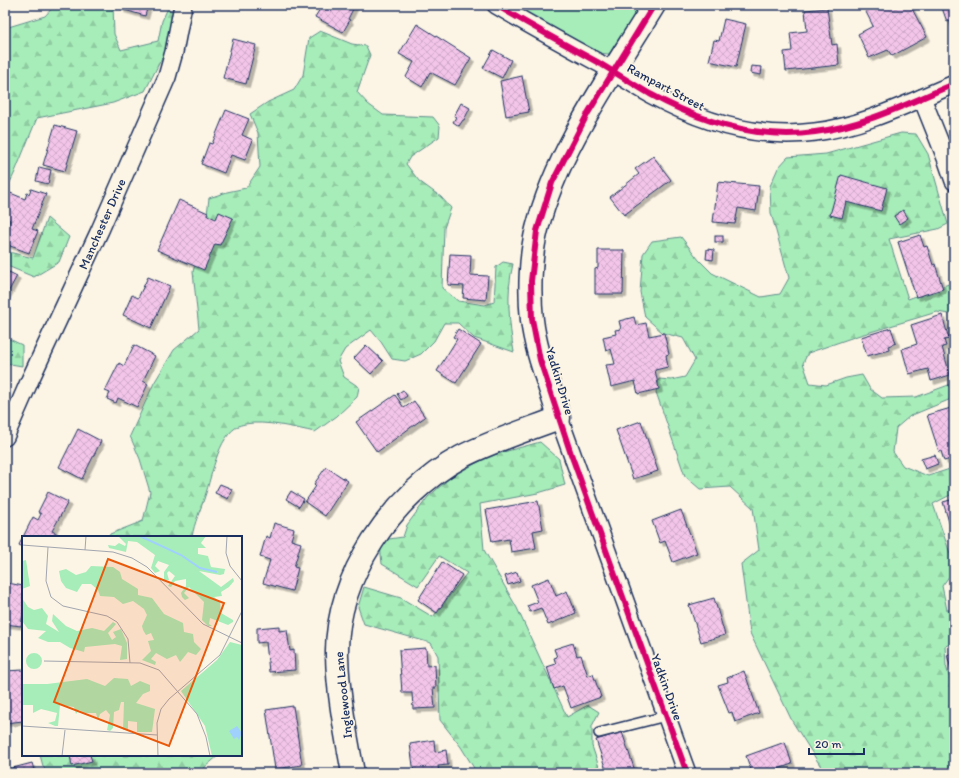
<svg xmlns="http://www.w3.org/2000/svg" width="959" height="778" font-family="Itim,sans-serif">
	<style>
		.forest { fill: url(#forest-firs); stroke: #618e8c }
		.pitch { fill: #a7edb9; stroke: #618e8c }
		.building { fill: url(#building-cross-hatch); stroke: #1b2f5e; filter: url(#shadow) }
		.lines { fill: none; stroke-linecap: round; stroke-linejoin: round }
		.lane-casing { stroke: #1b2f5e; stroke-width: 12 }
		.street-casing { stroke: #1b2f5e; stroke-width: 20 }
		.secondary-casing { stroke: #1b2f5e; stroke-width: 25 }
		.lane { stroke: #fcf5e5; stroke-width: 9 }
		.street { stroke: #fcf5e5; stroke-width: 17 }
		.secondary { stroke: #fcf5e5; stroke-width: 22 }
		.cycleway-casing { stroke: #fcf5e5; stroke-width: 8 }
		.cycleway { stroke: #d6006c; stroke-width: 6 }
		.labels { text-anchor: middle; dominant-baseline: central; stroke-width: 3.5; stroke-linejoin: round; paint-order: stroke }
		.street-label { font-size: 13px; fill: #1b2f5e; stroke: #fcf5e5 }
		.inset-river { fill: none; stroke: #a0d1fc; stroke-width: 2 }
		.inset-road { fill: none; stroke: #a2a6af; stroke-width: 1 }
		.view { fill: #e8590c; fill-opacity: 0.15; stroke: #e8590c; stroke-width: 2 }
		.inset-edge { fill: none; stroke: #1b2f5e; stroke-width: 2 }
	</style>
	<defs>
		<pattern id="forest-firs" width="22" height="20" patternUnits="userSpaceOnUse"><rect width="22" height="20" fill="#a7edb9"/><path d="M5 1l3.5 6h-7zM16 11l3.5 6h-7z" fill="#8fcca1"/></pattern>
		<pattern id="building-cross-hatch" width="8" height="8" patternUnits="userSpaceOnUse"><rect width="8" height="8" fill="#f3c5e9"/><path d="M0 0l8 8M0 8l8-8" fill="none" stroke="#d0aaca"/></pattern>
		<filter id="shadow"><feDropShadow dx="3.5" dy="3.5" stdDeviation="0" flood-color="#0004"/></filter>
	</defs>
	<rect width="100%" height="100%" fill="#fcf5e5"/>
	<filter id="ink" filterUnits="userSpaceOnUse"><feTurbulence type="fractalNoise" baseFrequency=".025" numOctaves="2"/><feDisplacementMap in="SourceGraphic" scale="8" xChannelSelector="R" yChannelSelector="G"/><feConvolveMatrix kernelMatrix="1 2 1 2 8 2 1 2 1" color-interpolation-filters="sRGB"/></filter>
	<g filter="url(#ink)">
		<g class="forest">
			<polygon points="55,5 113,5 114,34 121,50 158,41 162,21 167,10 173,11 168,46 145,91 113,103 37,118 15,172 5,193 5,28 45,16"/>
			<path d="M 320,31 L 352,44 L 366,46 L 370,55 L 357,92 L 368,104 L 383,115 L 433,117 L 440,126 L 439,137 L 410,157 L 406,164 L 419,181 L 441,197 L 451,208 L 444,228 L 442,288 L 458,301 L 485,305 L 494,302 L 496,267 L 503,262 L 513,264 C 506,292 509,324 514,352 L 474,338 L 458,323 L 444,323 L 434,341 L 421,354 L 405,361 L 392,359 L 381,342 L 371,330 L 345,349 L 338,361 L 344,377 L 359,387 L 357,397 L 337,416 L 315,432 C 296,428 265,420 245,424 C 219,428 212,476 205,496 C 201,509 194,523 192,537 L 109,537 L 110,534 L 143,521 L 150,492 L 140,459 L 130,436 L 154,383 L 174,350 L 199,329 L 193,272 L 207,215 L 209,198 L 227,192 L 246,188 L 260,167 L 258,133 L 250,114 L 268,102 L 294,90 L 303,75 L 309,38 Z"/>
			<polygon points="901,133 916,134 928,154 948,224 938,229 889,239 908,299 954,282 954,312 949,314 937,312 857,336 808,353 803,363 810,383 826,385 846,378 862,375 870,389 882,398 916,397 954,383 954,400 951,399 910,416 896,428 893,452 903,466 928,476 950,469 954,471 954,493 933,504 954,565 954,570 942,586 947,610 954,610 954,643 945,646 946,666 954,693 954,773 825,773 792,721 750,633 741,564 759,550 753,508 730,487 700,489 685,476 656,392 659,379 671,380 685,377 695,360 683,338 663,333 645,317 640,292 643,254 652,241 681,237 699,260 712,273 761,297 780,294 789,278 771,213 770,186 778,168 788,157 826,154"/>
			<polygon points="47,218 69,237 59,262 34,277 5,265 5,251 33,258"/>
			<polygon points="5,337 22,345 22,366 5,363"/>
			<polygon points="540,442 559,459 565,485 538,493 480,504 484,550 517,608 567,717 588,705 599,712 592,726 592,746 601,773 477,773 461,747 440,720 438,656 431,643 364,624 358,607 364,587 401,598 433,617 467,573 439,556 418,586 382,564 380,545 389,539 403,537 407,525 428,497 451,477 489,456"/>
			<polygon points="40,755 219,755 205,767 204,773 47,773 43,766"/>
		</g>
		<polygon class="pitch" points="513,5 642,5 619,47 609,54 597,53"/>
		<g class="building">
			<polygon points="122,5 148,5 145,16 121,9"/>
			<polygon points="320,5 355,5 348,19 350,20 343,32 315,17 320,9 318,8"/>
			<polygon points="876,5 910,5 927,37 892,56 888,50 869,58 858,34 873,26 865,10"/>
			<polygon points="941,5 954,5 954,19 947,22"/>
			<polygon points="827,8 832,45 837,44 839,65 786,71 784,52 792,51 790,33 807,31 805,10"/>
			<polygon points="724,19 746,24 736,67 709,61 714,40 719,41"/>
			<polygon points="417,24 471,58 455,85 430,72 422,87 406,77 414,62 399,54"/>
			<polygon points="233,39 256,45 246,84 223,78"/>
			<polygon points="493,50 511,60 502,78 483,68"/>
			<polygon points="751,66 762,67 761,75 750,73"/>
			<polygon points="522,76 529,112 506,116 500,81"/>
			<polygon points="461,103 470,108 464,120 463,120 459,126 453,122 456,117 454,116"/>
			<polygon points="226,110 249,119 242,135 253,140 245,160 231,155 224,173 201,164 209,143 212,144"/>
			<polygon points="55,125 77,131 65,171 43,165"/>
			<polygon points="653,156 671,180 624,215 610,197 639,174 635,169"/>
			<polygon points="39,167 51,170 48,184 36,181"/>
			<polygon points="841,175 887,188 881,211 846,202 842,218 830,215"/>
			<polygon points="718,182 759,186 756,211 738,208 735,224 713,222"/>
			<polygon points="31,189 46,194 32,229 38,231 29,253 5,244 5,225 8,227 10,220 5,218 5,201 8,192 25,199 27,193 29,194"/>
			<polygon points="179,200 208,213 207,215 216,219 219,212 233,218 220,245 215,244 204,270 157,250"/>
			<polygon points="903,210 908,218 899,224 894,216"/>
			<polygon points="920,235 924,247 927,246 933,265 935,264 943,289 916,297 898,242"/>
			<rect x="715" y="236" width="8" height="6"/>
			<polygon points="707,249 714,250 713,260 706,259"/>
			<polygon points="598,250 624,250 623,294 595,294 595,269 598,268"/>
			<polygon points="450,254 471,255 470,275 488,276 486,300 463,298 464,286 448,285"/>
			<polygon points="5,270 17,276 5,298"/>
			<polygon points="148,277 170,286 151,328 123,315 132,295 138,298"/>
			<polygon points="942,315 949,339 944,340 946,346 942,347 950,375 931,381 928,369 909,374 902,349 917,344 911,325"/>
			<polygon points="634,317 636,325 646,323 649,336 664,333 669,354 666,355 668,367 655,370 659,389 638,394 635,381 611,387 606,365 615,364 611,349 606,351 603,337 616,334 615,330 621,329 619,321"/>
			<polygon points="891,328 896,343 888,346 889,350 867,356 861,337"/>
			<polygon points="458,329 481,344 456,383 437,371 457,339 453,337"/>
			<polygon points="134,345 155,356 143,381 148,384 137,407 118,398 116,403 107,399 110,393 105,391 119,363 124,366"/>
			<polygon points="366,345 383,361 371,374 354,358"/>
			<polygon points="403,390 407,396 401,400 397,394"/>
			<polygon points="395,395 404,408 414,401 425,417 377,452 356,422"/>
			<polygon points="951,408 954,418 954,458 944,461 941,451 939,452 927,415"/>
			<polygon points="641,421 658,471 633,479 616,430"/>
			<polygon points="78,429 101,441 82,479 59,467"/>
			<polygon points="935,455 938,464 925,469 921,459"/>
			<polygon points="326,467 348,481 325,516 305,502 316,486 314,484"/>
			<polygon points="220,484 232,489 228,499 215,493"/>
			<polygon points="291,491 304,499 299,507 286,499"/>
			<polygon points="48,492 68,502 52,531 64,537 23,537 23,547 19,545 33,517 38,520 41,514 38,512"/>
			<polygon points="954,499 954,539 943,502"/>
			<polygon points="538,501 543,529 533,531 536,548 511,552 509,539 492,542 486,510"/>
			<polygon points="681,510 697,553 673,562 665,541 660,543 652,521"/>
			<polygon points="274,523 294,529 291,540 301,543 294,567 298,568 292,591 263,583 270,560 260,557 266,536 270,538"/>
			<polygon points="442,562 462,575 437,613 418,600"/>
			<polygon points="517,572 520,581 508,585 505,576"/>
			<polygon points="549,578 556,596 567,591 576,613 548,625 541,608 530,612 527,606 538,602 531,585"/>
			<polygon points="8,583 23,586 23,612 21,626 5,624 5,593 7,593"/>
			<polygon points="714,598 725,635 701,642 689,605"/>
			<polygon points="279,626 279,631 287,630 290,651 294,650 295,670 269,672 266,642 257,643 257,628"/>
			<polygon points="573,643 577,656 581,655 588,676 593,674 601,697 571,708 563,686 554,689 547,667 556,664 554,658 557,657 554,649"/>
			<polygon points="426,648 427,666 435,665 436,688 433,688 435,708 413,709 412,693 402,693 399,650"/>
			<polygon points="954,653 954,668 951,669 947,655"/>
			<polygon points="23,670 23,721 5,723 5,671"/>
			<polygon points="744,671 759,713 735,722 732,712 729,713 718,685 728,682 727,678"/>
			<polygon points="293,706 302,765 275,769 266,710"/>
			<polygon points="622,732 635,771 628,773 607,773 596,740"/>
			<polygon points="434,740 435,752 446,750 448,765 438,766 439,773 414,773 410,744"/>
			<polygon points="785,742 792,764 778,769 779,773 752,773 746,756"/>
			<polygon points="70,755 90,755 92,761 72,766"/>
			<polygon points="32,763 35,773 10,773 9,769"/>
		</g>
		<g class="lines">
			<defs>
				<polyline id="lane" points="599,733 666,716"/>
				<g id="street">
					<path d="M 496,5 C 530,25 564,44 599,63 C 616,73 633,84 650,94 C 701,122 757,140 815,132 C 864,126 909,103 954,84"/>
					<polyline points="922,98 946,158 954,181"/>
					<polyline points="559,418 687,773"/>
					<polyline points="5,437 30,380 100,230 167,77 174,52 183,5"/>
				</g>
				<path id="secondary" d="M 353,773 C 346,734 338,695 337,656 C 335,577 393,494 461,457 C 492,441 527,430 559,418 C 550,385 536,354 532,320 C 529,292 530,256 537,229 C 557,150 612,74 654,5"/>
			</defs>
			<use href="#lane" class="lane-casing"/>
			<use href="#street" class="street-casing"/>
			<use href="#secondary" class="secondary-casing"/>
			<use href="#lane" class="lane"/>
			<use href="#street" class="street"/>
			<use href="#secondary" class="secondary"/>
			<defs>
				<g id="cycleway">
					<path d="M 496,5 C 530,25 564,44 599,63 C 616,73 633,84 650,94 C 701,122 757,140 815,132 C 864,126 909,103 954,84"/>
					<polyline points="654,5 588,113 552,183 537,231 531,281 532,319 540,360 571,454 687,773"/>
				</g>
			</defs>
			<use href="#cycleway" class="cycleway-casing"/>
			<use href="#cycleway" class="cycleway"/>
		</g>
	</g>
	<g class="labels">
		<g class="street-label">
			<text transform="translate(666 87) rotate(28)">Rampart Street</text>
			<text transform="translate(102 224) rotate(-66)">Manchester Drive</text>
			<text transform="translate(560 381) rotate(73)">Yadkin Drive</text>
			<text transform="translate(667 687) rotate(70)">Yadkin Drive</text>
			<text transform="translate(343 695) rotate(-96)">Inglewood Lane</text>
		</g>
	</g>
	<g transform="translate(22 536)">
		<rect width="220" height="220" fill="#fcf5e5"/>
		<path d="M 96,0 L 184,0 L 179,7 L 184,12 L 176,12 L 176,18 L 186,20 L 189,31 L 203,33 L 202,38 L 198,39 L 177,35 L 199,51 L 211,42 L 212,45 L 207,51 L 199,56 L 200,60 L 192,61 L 198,66 L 199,77 L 211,84 L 211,86 L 206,89 L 188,82 L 187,88 L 190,90 L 186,90 L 180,84 L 182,66 L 167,51 L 162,57 L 167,62 L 163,64 L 160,61 L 159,57 L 164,50 L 164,43 L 153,45 L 149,51 L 146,50 L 153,40 L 147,35 L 145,37 L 147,44 L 142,44 L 142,36 L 147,29 L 136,25 L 133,30 L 138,35 L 133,37 L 129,32 L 133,19 L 115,6 L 106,5 L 104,16 L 87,12 L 86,9 L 93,10 L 97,7 L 103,10 L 104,8 ZM 4,24 L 8,50 L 0,53 L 0,25 ZM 69,30 L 91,31 L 98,36 L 100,43 L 116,53 L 116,59 L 130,62 L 142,78 L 161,87 L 162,96 L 171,98 L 172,106 L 179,113 L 174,119 L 166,116 L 158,126 L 154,119 L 145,123 L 134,117 L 129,123 L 134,126 L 133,129 L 120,124 L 129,115 L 126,105 L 132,104 L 129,97 L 124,99 L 121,94 L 120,90 L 125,79 L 122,73 L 111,65 L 101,68 L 92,61 L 78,60 L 76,54 L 69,48 L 60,48 L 55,56 L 44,52 L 39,45 L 37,35 L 44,33 L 54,39 L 64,36 ZM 0,62 L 6,71 L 12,74 L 20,72 L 26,80 L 24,88 L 37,96 L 30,85 L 31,78 L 44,90 L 55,95 L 70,92 L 82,95 L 91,86 L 94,88 L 86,97 L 90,104 L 94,101 L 91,96 L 99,93 L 105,107 L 105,123 L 98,124 L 100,110 L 93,108 L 63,111 L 62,116 L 48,112 L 38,106 L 26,106 L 16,102 L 24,95 L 6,93 L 0,85 ZM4 125a8 8 0 1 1 16 0a8 8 0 1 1-16 0ZM 92,142 L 106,143 L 109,150 L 118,145 L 128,149 L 128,155 L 121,158 L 114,167 L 133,173 L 130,196 L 115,196 L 115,186 L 106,185 L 106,193 L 101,194 L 102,166 L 99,166 L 97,174 L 92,176 L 91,192 L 88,195 L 85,194 L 88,179 L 84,174 L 78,178 L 76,184 L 74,177 L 63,177 L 57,174 L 54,178 L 52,171 L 38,169 L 36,190 L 33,190 L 26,187 L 33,185 L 35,177 L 19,173 L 11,177 L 11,169 L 0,169 L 0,148 L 25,148 L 65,143 L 83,150 Z" fill="#a7edb9"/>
		<path d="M 208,106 L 220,109 L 220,220 L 190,220 L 183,190 L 159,155 L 195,124 Z" fill="#a7edb9"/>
		<path d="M 215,190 L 220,197 L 217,204 L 215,201 L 212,203 L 207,195 Z" fill="#a0d1fc"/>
		<path class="inset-river" d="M 118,0 L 159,19 L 178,32 L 195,36"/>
		<path class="inset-road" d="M 205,0 L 204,17 L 208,30 L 220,45M 0,9 L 91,16 L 110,22 L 125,31 L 181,88 L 220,107M 26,11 L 24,45 L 29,61 L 41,70 L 85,80 L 95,86 L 106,103 L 108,127M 63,14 L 64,0M 22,125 L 118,127 L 137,134 L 175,178 L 184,201 L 188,220M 0,190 L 135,199M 40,220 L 43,194M 136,220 L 135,187 L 139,173 L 147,163 L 198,119 L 220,75"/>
		<path class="view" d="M 86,23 L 202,67 L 147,210 L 32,166 Z"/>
		<rect width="220" height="220" class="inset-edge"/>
	</g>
	<rect width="959" height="778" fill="none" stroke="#fcf5e5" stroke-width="20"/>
	<rect x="10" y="10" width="939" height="758" fill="none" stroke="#1b2f5e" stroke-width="1.5" filter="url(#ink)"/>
	<path d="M809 748v6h55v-6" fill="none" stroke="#1b2f5e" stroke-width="2"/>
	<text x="815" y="748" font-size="12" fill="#1b2f5e" stroke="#fcf5e5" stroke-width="3" paint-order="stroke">20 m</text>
</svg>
